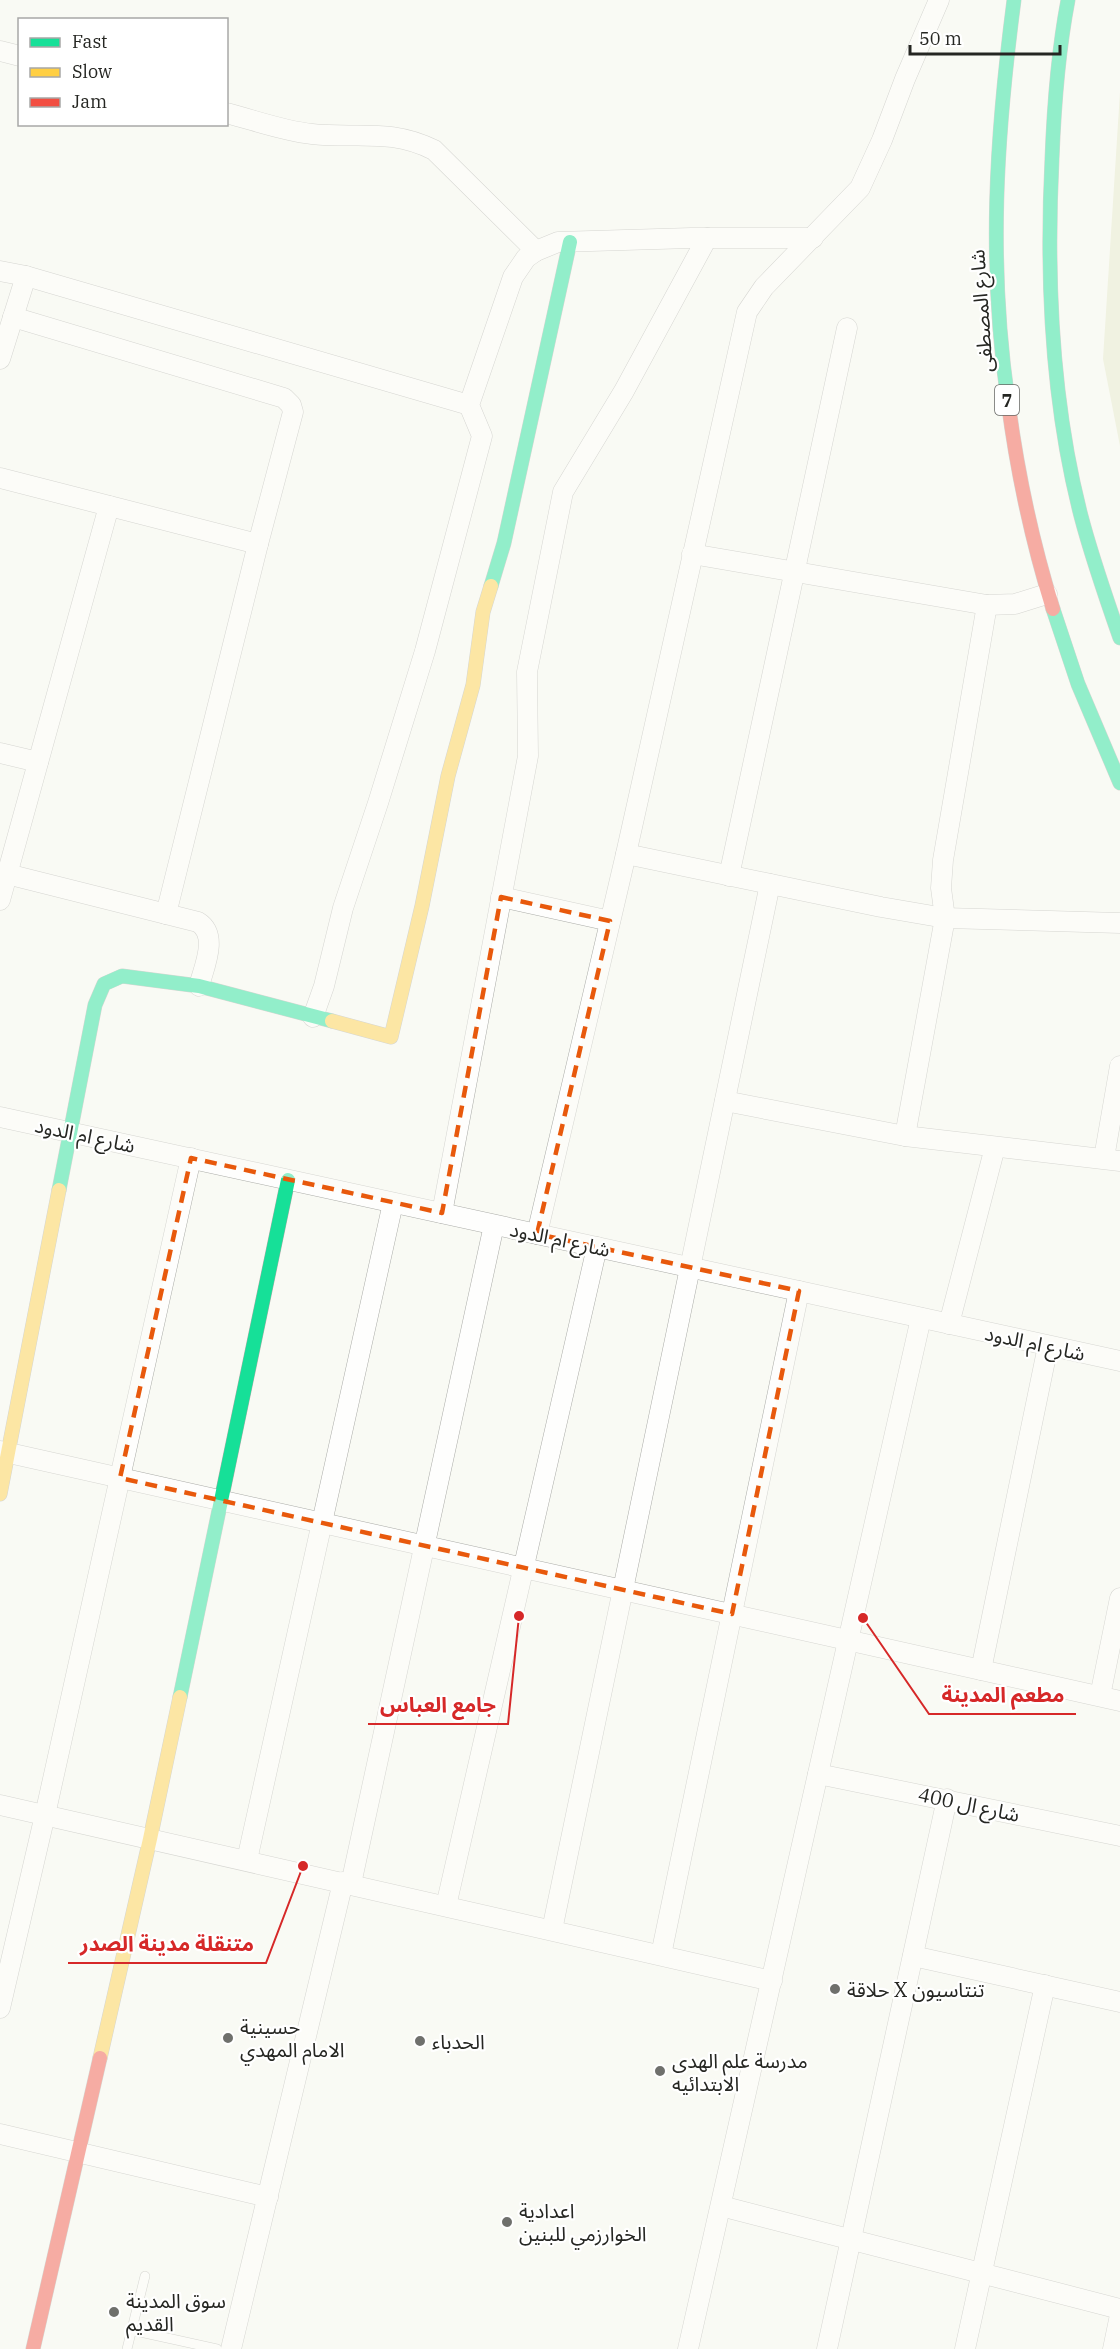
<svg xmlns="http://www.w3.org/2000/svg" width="1120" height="2349" font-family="'IBM Plex Serif','Noto Sans Arabic',serif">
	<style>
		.green { fill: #e4e9c9 }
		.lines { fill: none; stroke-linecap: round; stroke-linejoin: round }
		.lane-casing { stroke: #abaca8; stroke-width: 10 }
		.street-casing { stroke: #abaca8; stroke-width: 21 }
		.fast-casing { stroke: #abaca8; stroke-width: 15 }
		.slow-casing { stroke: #abaca8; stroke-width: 15 }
		.jam-casing { stroke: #abaca8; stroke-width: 15 }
		.lane { stroke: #fefefd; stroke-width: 9 }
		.street { stroke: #fefefd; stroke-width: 20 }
		.fast { stroke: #16e098; stroke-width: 14 }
		.slow { stroke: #ffcf43; stroke-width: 14 }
		.jam { stroke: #f24e42; stroke-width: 14 }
		.marked { fill: none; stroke: #e8590c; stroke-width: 4.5; stroke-dasharray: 12 8; stroke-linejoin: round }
		.poi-dot { fill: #6f706c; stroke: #fff; stroke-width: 2 }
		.labels { text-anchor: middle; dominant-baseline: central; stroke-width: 4.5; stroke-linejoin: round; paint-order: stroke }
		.shield { fill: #fff; stroke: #666764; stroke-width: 1.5 }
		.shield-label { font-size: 18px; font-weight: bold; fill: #252622 }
		.street-label { font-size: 20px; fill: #252622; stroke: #fff }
		.poi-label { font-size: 20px; fill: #252622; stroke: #fff; text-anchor: start }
		.leader { fill: none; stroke: #d62828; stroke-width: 2 }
		.callout-dot { fill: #d62828; stroke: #fff; stroke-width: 2 }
		.callout-label { font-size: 21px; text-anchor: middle; font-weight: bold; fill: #d62828; stroke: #fff; stroke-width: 4.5; stroke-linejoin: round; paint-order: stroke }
	</style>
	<rect width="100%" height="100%" fill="#f9faf4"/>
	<polygon class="green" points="1120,92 1120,446 1103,359"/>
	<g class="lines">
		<defs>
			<g id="lane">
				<polyline points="131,2330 217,2349"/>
				<polyline points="127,2349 145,2276"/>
			</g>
			<g id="street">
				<polyline points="0,51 20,56"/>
				<path d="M 226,113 C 254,120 283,131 312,134 C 358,139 390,128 434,150 L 536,251"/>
				<polyline points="0,271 26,276 469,405"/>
				<polyline points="13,317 284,398 291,405 293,412 258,544 166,914"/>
				<polyline points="0,359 26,276"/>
				<polyline points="0,478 258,544"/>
				<polyline points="692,554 987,605 1015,604 1047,594"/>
				<polyline points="0,753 38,762"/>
				<polyline points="626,854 881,907 945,918 1120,923"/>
				<path d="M 7,874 L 198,922 C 219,935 204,967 199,986"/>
				<polyline points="729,876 847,328"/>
				<polyline points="501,897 610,921"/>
				<polyline points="0,900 109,506"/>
				<polyline points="313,1017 324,986 343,908 378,803 425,651 482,436 469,405 513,277 526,258 536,251 558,242 691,238 813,238"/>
				<polyline points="725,1101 905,1136 1120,1161"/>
				<polyline points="0,1117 1120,1361"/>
				<polyline points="905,1136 945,918 941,888 943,860 987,605"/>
				<polyline points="1104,1158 1120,1066"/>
				<polyline points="442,1213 528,756 527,672 563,492 624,391 707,238"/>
				<polyline points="537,1234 626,854 747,312 764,287 860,188 882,140 905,79 939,0"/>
				<polyline points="949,1324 995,1147"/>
				<polyline points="0,1451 1120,1701"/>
				<polyline points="981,1670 1048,1346"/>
				<polyline points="1100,1696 1120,1598"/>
				<polyline points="818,1774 1120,1836"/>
				<polyline points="0,1805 772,1981"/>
				<polyline points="247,1860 393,1203"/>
				<polyline points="351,1884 494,1225"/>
				<polyline points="446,1906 597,1247"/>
				<polyline points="552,1930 770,884"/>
				<polyline points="661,1955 799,1291"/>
				<polyline points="913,1956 1120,2002"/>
				<polyline points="0,2008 45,1815 191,1158"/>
				<polyline points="0,2134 268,2197"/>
				<polyline points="721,2206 1120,2309"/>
				<polyline points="231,2349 343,1882"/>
				<polyline points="688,2349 921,1318"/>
				<polyline points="827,2349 947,1799"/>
				<polyline points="965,2349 1045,1985"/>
				<polyline points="1113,2349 1120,2315"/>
			</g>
			<g id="fast">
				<path d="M 1068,0 C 1058,52 1054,106 1052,159 C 1046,278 1051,400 1081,516 C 1092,558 1106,598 1120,638"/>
				<path d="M 1008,401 C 988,262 996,138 1014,0"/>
				<polyline points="491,586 504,543 570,242"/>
				<polyline points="1053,609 1078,684 1120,783"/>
				<polyline points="59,1190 95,1005 104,984 122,976 199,986 332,1021"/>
				<polyline points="180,1697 288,1180"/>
			</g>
			<g id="slow">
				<polyline points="332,1021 391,1037 422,906 448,776 473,685 483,612 491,586"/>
				<polyline points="0,1494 59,1190"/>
				<polyline points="100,2058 150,1839 180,1697"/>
			</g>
			<g id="jam">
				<path d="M 1008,401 C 1017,471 1032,541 1053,609"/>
				<polyline points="33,2349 100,2058"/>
			</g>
		</defs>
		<use href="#lane" class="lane-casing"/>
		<use href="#street" class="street-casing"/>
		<use href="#fast" class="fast-casing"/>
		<use href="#slow" class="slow-casing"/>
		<use href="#jam" class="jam-casing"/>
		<use href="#lane" class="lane"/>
		<use href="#street" class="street"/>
		<use href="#fast" class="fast"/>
		<use href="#slow" class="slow"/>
		<use href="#jam" class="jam"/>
	</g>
	<path d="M0 0H1120V2349H0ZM 501,897 L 610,921 L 537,1234 L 799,1291 L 732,1614 L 120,1478 L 191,1158 L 442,1213 Z" fill="#f9faf4" fill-opacity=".55" fill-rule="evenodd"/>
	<path class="marked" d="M 501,897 L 610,921 L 537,1234 L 799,1291 L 732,1614 L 120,1478 L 191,1158 L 442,1213 Z"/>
	<g class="poi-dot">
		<circle cx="835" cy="1989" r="6"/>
		<circle cx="228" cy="2038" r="6"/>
		<circle cx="420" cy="2041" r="6"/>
		<circle cx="660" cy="2071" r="6"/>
		<circle cx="507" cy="2222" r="6"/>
		<circle cx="114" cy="2312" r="6"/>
	</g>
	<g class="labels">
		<rect class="shield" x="995" y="385" width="24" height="30" rx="4.5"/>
		<g class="shield-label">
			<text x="1007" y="400">7</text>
		</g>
		<g class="street-label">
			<text transform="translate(981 311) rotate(-94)">شارع المصطفى</text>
			<text transform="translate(85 1135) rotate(12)">شارع ام الدود</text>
			<text transform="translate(560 1239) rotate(12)">شارع ام الدود</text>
			<text transform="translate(1035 1343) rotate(12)">شارع ام الدود</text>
			<text transform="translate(969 1804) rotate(12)">شارع ال 400</text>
		</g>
		<g class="poi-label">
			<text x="847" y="1989">حلاقة X تنتاسيون</text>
			<text x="240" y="2026">حسينية<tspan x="240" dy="23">الامام المهدي</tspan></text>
			<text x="432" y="2041">الحدباء</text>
			<text x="672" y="2060">مدرسة علم الهدى<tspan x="672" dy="23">الابتدائيه</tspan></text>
			<text x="519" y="2210">اعدادية<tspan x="519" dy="23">الخوارزمي للبنين</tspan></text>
			<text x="126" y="2300">سوق المدينة<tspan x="126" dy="23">القديم</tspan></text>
		</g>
	</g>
	<path class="leader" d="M863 1618L929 1714H1076M519 1616L508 1724H368M303 1866L266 1963H68"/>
	<g class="callout-dot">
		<circle cx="863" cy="1618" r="6"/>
		<circle cx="519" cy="1616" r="6"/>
		<circle cx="303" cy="1866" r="6"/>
	</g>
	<g class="callout-label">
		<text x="1003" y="1702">مطعم المدينة</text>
		<text x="438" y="1712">جامع العباس</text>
		<text x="167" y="1951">متنقلة مدينة الصدر</text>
	</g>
	<rect x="18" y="18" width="210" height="108" fill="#ffffff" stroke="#a8a8a7" stroke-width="1.5"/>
	<rect x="30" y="38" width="30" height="9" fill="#16e098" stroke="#a8a8a7" stroke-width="1.5"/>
	<text x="72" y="48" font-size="18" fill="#252622">Fast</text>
	<rect x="30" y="68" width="30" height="9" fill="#ffcf43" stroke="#a8a8a7" stroke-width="1.5"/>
	<text x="72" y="78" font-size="18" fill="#252622">Slow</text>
	<rect x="30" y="98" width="30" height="9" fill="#f24e42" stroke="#a8a8a7" stroke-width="1.5"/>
	<text x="72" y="108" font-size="18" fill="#252622">Jam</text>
	<path d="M910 45v9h150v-9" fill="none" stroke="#252622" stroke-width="3"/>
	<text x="919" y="45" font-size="18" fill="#252622" stroke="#ffffff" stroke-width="4.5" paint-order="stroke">50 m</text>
</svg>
